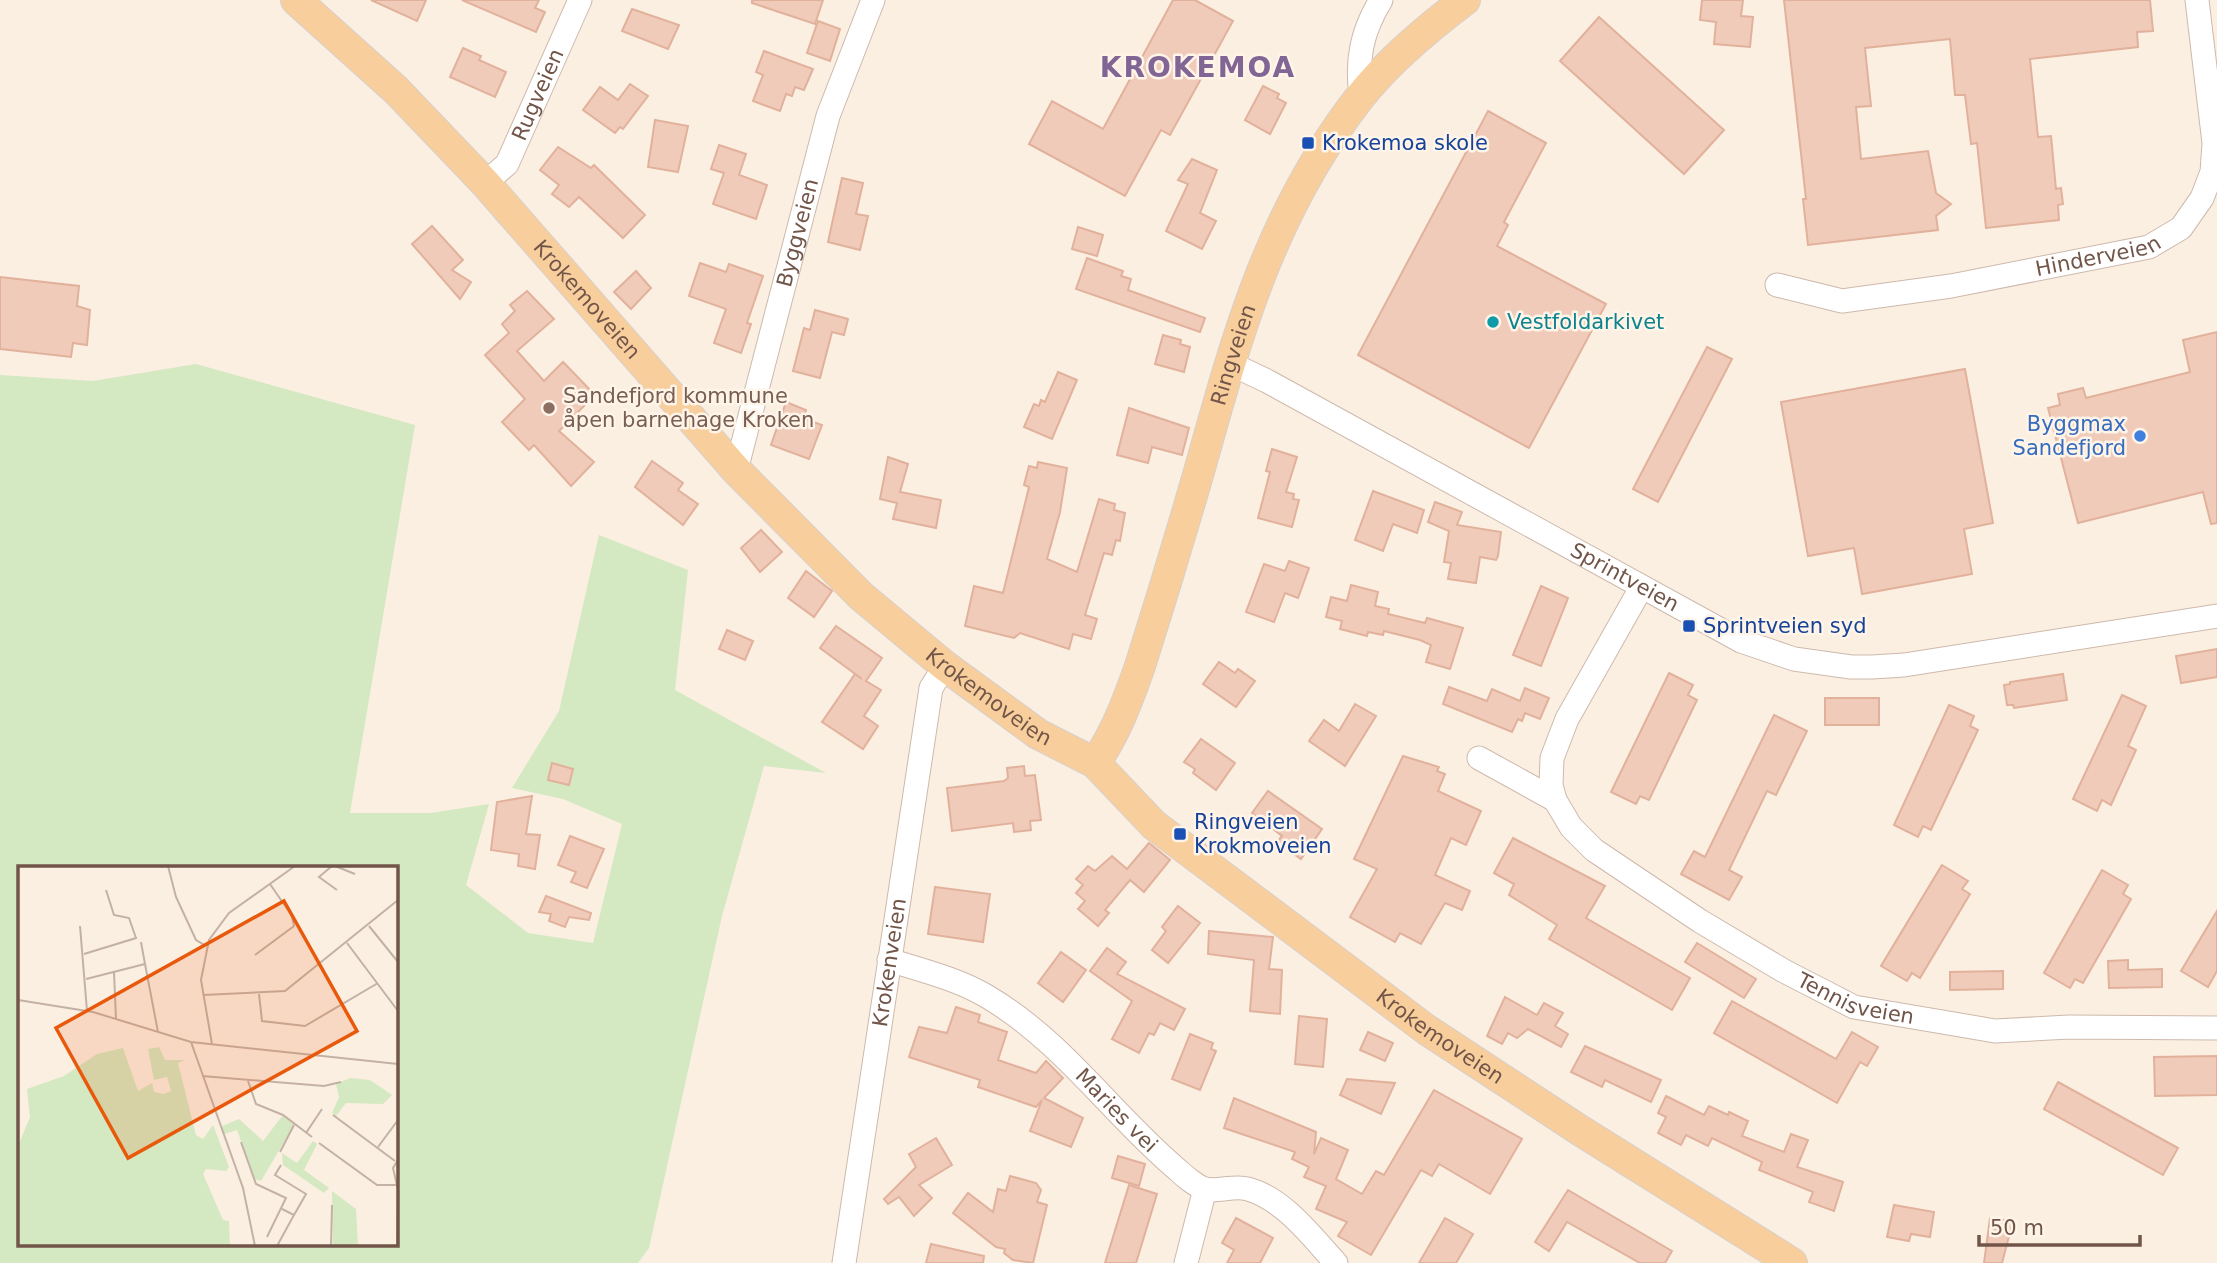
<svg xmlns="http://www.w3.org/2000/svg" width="2217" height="1263" font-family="'DejaVu Sans',sans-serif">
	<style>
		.green { fill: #d4e8c1; fill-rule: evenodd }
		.building { fill: #f0cbba; stroke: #e2b19b; stroke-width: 2 }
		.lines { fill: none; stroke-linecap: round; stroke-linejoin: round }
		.minor-casing { stroke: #ceb9ac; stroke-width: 25 }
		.major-casing { stroke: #d8cfcc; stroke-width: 32 }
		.minor { stroke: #fff; stroke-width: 23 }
		.major { stroke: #f8cf9c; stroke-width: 30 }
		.transit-dot { fill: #1a4fb4; stroke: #fff4e8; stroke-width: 2.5 }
		.culture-dot { fill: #0f9aa8; stroke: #fff4e8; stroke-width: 2.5 }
		.education-dot { fill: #8d6e63; stroke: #fff4e8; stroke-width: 2.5 }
		.shop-dot { fill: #3f7fe0; stroke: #fff4e8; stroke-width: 2.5 }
		.labels { text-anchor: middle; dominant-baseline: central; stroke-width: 5; stroke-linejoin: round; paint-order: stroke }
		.street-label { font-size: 21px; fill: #725549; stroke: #fff4e8 }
		.transit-label { font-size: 21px; fill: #164399; stroke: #fff4e8; text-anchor: start }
		.culture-label { font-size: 21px; fill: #0d838f; stroke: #fff4e8; text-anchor: start }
		.education-label { font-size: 21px; fill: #785e54; stroke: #fff4e8; text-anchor: start }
		.shop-label { font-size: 21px; fill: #366cbe; stroke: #fff4e8; text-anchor: end }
		.district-label { font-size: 28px; font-weight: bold; letter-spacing: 2px; fill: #816595; stroke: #fff4e8 }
		.inset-road { fill: none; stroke: #c4b1a5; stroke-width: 2 }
		.view { fill: #e8590c; fill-opacity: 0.15; stroke: #e8590c; stroke-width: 3.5 }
		.inset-edge { fill: none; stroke: #725549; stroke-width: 3.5 }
	</style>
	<rect width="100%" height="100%" fill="#fbefe2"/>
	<path class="green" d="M 196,364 L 415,425 L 350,813 L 431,813 L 489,804 L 466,885 L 528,933 L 593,943 L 622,824 L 563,799 L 512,788 L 559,711 L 599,535 L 688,570 L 675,690 L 826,773 L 764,766 L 722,916 L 649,1248 L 638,1263 L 0,1263 L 0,375 L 93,381 ZM 19,867 L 396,867 L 396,1244 L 19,1244 Z"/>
	<g class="building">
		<polygon points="371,0 426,0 417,21"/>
		<polygon points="462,0 539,0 535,8 545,12 536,32"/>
		<polygon points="752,0 823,0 815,24 752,3"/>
		<polygon points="1173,0 1195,0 1233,21 1170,135 1161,130 1125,196 1029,144 1052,101 1103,129"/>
		<polygon points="1702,0 1743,0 1741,16 1753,17 1750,47 1714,44 1716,22 1700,20"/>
		<polygon points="1784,0 2150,0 2153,31 2137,32 2138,47 2030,59 2038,137 2051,136 2056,189 2061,188 2063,204 2058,205 2059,220 1986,228 1977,143 1971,144 1965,95 1955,95 1950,39 1865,48 1871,106 1856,107 1861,159 1928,151 1936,193 1951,204 1936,216 1938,230 1808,245 1803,199 1806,199"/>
		<polygon points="632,9 679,25 668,49 622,31"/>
		<polygon points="1599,17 1724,130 1684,174 1560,61"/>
		<polygon points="818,21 840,29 830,61 807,53"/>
		<polygon points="463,48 481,56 479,60 506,72 495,97 450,77"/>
		<polygon points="764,51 813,69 804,90 795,87 792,96 786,94 780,111 753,101 763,75 756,72"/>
		<polygon points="630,84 648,96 623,129 620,127 615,133 583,110 600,87 618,100"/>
		<polygon points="1263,86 1279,94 1277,98 1286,103 1270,134 1245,120"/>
		<polygon points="1488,111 1546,143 1504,222 1508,225 1497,246 1606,304 1529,448 1358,355"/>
		<polygon points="655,120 688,126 678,172 648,167"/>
		<polygon points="719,145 746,154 739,175 767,185 756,219 713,204 724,173 711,169"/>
		<polygon points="558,147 591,168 594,165 645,215 623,238 579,197 569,207 552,194 559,185 540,170"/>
		<polygon points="1192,159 1217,170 1200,213 1216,221 1202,249 1166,231 1188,184 1178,180"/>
		<polygon points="842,178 863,183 856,214 868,216 860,250 828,242"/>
		<polygon points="432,226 463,260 452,270 471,282 460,299 412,244"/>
		<polygon points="1078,227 1103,235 1097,256 1072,249"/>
		<polygon points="1087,258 1123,271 1121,276 1131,279 1128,290 1205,318 1200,332 1076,289"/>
		<polygon points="700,263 726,272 729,264 763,276 747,323 751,324 741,353 714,343 726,309 689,296"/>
		<polygon points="636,271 651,288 631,309 614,292"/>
		<polygon points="0,277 79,286 77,306 90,310 87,345 73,343 71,357 0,349"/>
		<polygon points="527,291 554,319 517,351 544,381 563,362 595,395 559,431 594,462 571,486 534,445 529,450 502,422 525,399 485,355 509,333 502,324 515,311 510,305"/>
		<polygon points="815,310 848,319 844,335 832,332 820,378 793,371 804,328 810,330"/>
		<polygon points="2217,332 2217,523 2211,524 2203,492 2078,523 2048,408 2060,405 2058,394 2083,388 2086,398 2190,372 2183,340"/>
		<polygon points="1163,335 1181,340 1180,344 1190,347 1184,372 1155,364"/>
		<polygon points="1707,347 1732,359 1658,502 1633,489"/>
		<polygon points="1965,369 1993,523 1964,529 1972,574 1862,594 1854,548 1808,556 1781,402"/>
		<polygon points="1058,372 1077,380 1052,439 1024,427 1034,404 1039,406 1041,400 1045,402"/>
		<polygon points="786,402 806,410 803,418 822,425 809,459 771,445"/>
		<polygon points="1129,408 1189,428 1182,455 1152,447 1148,463 1117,455"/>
		<polygon points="1272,449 1297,457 1286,492 1294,494 1293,499 1299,500 1292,527 1258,518 1270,472 1266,471"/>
		<polygon points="888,457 908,464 900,492 941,500 936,528 893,519 897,503 880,499"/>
		<polygon points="652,461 683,483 678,490 698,504 683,525 635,487"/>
		<polygon points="1038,462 1067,468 1060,512 1047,559 1077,572 1099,499 1115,504 1114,510 1125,513 1120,541 1116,540 1112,555 1104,553 1085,615 1097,619 1091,639 1073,634 1069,649 1020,633 1014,638 965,626 974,586 1003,593 1029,487 1024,485 1029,466 1037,468"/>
		<polygon points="1373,491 1424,510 1417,533 1393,524 1383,551 1355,540"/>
		<polygon points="1435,502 1462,512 1457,525 1501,532 1498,556 1496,560 1480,557 1476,583 1448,579 1451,563 1444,562 1449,531 1428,522"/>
		<polygon points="761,530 782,552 760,572 741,548"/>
		<polygon points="1289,561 1309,568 1298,598 1285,593 1274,622 1246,612 1264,564 1285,571"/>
		<polygon points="806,571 832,591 814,617 788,598"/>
		<polygon points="1351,585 1378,592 1375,606 1389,609 1388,614 1425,623 1427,618 1463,628 1450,669 1426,662 1431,645 1420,640 1384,631 1383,635 1368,632 1367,636 1340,629 1342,621 1326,617 1331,597 1347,601"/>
		<polygon points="1541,586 1568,598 1541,666 1513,655"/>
		<polygon points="836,626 882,658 866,681 881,690 864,716 878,726 863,749 822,722 855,674 862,679 820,648"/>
		<polygon points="727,630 753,641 745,660 719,649"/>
		<polygon points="2217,649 2217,677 2181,683 2176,656"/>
		<polygon points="1219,662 1235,673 1238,669 1255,681 1236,707 1203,684"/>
		<polygon points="1669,673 1693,685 1688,695 1697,700 1649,800 1640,796 1636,804 1611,792"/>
		<polygon points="2063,674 2067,700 2014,708 2013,705 2007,705 2004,685 2010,684 2010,682"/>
		<polygon points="1449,687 1487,701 1492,689 1520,701 1525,688 1549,698 1540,719 1525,713 1522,721 1518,719 1512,732 1443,704"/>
		<polygon points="2122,695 2146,706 2128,746 2136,750 2111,805 2102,800 2097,811 2073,799"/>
		<rect x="1825" y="698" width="54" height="27"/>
		<polygon points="1355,704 1376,716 1345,766 1309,741 1324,720 1339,731"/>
		<polygon points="1949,705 1974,716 1970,726 1978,730 1931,830 1923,826 1918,837 1894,825"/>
		<polygon points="1774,715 1807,731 1776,795 1767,791 1729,870 1742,877 1729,900 1681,874 1694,851 1705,857"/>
		<polygon points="1201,739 1235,763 1216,790 1193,773 1195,769 1184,762"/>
		<polygon points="1403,756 1439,767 1437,771 1445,774 1438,791 1481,811 1466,845 1451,838 1435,875 1470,891 1462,910 1445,903 1421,944 1400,933 1395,942 1350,917 1377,869 1354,859"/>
		<polygon points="552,763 573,769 569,785 548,780"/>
		<polygon points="1024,766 1025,776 1035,775 1041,820 1030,821 1031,830 1014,832 1013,823 952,831 947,788 1004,781 1008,778 1007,768"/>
		<polygon points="1268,791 1322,829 1301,859 1277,842 1282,836 1252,813"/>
		<polygon points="532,796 526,834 540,835 535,869 518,866 519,854 491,850 497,802"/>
		<polygon points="570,836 604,849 587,888 571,882 576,872 558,865"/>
		<polygon points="1513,838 1605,886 1586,918 1690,978 1672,1010 1549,939 1557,925 1509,895 1514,884 1494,873"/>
		<polygon points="1149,843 1170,860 1144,892 1130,880 1105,910 1109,913 1098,926 1078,909 1085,901 1076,893 1083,885 1076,879 1088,866 1095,871 1112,856 1127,869"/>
		<polygon points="1942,865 1968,881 1962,889 1970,894 1920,978 1912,973 1907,981 1881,966"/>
		<polygon points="2102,870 2128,885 2123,894 2131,899 2083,983 2075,979 2070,988 2044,973"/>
		<polygon points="935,887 990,894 983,942 928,934"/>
		<polygon points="546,896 591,913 589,920 569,917 565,927 549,921 551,914 539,912"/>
		<polygon points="1178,906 1200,923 1168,963 1152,950 1166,931 1162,927"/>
		<polygon points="2217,911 2217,971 2208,987 2181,971"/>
		<polygon points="1209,931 1273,937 1269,969 1282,970 1280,1014 1250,1011 1254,960 1208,954"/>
		<polygon points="1697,943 1756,979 1744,998 1685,962"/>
		<polygon points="1107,948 1126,962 1117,974 1185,1009 1174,1030 1160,1023 1154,1035 1149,1033 1139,1053 1112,1039 1132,1001 1090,971"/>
		<polygon points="1061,952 1086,970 1063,1002 1038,983"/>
		<polygon points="2128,960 2128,970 2162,969 2162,987 2109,988 2108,961"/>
		<polygon points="2003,971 2003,989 1950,990 1950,972"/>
		<polygon points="1505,997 1537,1015 1544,1003 1563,1013 1555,1026 1568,1034 1561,1047 1528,1029 1517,1038 1508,1033 1502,1044 1487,1036"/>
		<polygon points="1732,1001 1836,1059 1852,1032 1878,1047 1867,1066 1860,1062 1837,1103 1714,1033"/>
		<polygon points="956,1007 980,1015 978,1022 1007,1032 998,1060 1036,1073 1046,1061 1063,1078 1044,1098 1083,1118 1071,1147 1030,1131 1042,1100 1036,1107 978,1087 980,1080 909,1057 919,1027 947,1033"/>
		<polygon points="1299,1016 1327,1019 1323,1067 1295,1064"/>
		<polygon points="1368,1032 1393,1043 1385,1061 1360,1050"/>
		<polygon points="1190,1034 1213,1043 1211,1049 1216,1051 1200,1090 1172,1079"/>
		<polygon points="1585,1046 1661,1080 1651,1102 1605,1080 1602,1087 1571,1072"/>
		<polygon points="2217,1056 2217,1095 2155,1096 2154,1057"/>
		<polygon points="1347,1079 1395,1083 1381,1114 1340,1095"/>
		<polygon points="2058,1082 2178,1148 2163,1175 2044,1109"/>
		<polygon points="1434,1090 1522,1139 1490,1194 1439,1164 1432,1176 1421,1170 1371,1255 1338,1236 1347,1222 1316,1209 1326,1186 1304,1177 1309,1167 1292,1159 1295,1152 1224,1128 1234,1098 1316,1132 1314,1154 1321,1138 1348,1150 1336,1179 1362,1194 1376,1171 1384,1175"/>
		<polygon points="1666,1096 1704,1115 1709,1106 1728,1115 1729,1112 1748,1121 1742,1136 1784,1152 1791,1134 1808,1140 1797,1167 1843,1182 1834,1211 1809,1202 1813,1192 1759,1170 1762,1162 1712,1138 1708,1146 1686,1135 1681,1145 1658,1133 1666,1117 1658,1113"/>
		<polygon points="936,1138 952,1165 919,1185 932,1198 914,1216 899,1197 888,1204 884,1199 916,1167 909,1154"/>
		<polygon points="1118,1156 1145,1164 1139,1186 1112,1178"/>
		<polygon points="1010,1176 1036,1183 1041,1190 1037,1202 1047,1205 1033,1263 1013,1260 1004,1253 1005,1249 996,1247 953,1213 968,1193 993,1212 998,1189 1006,1191"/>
		<polygon points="1129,1185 1157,1194 1136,1263 1105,1263"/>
		<polygon points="1568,1190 1672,1251 1665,1263 1640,1263 1567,1222 1549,1251 1535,1242"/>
		<polygon points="1894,1205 1934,1212 1930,1237 1911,1234 1909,1241 1887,1237"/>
		<polygon points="1236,1218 1273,1238 1260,1263 1227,1263 1234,1250 1222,1243"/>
		<polygon points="1445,1218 1473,1234 1456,1263 1419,1263"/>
		<polygon points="1990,1218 2013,1221 2002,1263 1984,1263"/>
		<polygon points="931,1244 984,1256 983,1263 926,1263"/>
	</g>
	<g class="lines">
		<defs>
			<g id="minor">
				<path d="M 1361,95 C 1356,60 1362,31 1381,0"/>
				<path id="s1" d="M 485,183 L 507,164 L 580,0"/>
				<path id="s2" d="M 1777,285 L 1842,301 L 1951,286 L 2149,247 L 2181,228 L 2202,198 L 2212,172 L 2214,143 L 2197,0"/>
				<path id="s3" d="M 1229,363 L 1267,381 L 1741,641 L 1794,659 L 1851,667 L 1872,667 L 1904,665 L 2217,616"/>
				<path id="s4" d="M 736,470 L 828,116 L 873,0"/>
				<path id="s5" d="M 1641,588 L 1567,719 L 1552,758 L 1551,785 L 1555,800 L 1571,827 L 1594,850 L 1700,921 L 1784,971 L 1854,1007 L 1995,1031 L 2069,1027 L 2217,1028"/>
				<polyline points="1479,758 1555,800"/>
				<path id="s6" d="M 889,960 C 921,970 958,979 988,997 C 1065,1043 1112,1115 1179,1171 C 1185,1177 1198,1187 1205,1189 C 1219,1192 1234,1185 1248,1189 C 1284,1199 1312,1237 1336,1263"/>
				<path id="s7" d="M 844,1263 L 931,688 L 945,666"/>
				<polyline points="1186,1263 1205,1189"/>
			</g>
			<g id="major">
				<path id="s8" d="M 296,0 L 396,90 L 485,183 L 736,470 L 861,596 L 945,666 L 1038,734 L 1095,763 L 1154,825 L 1427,1030 L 1581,1131 L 1792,1263"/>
				<path id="s9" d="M 1095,763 C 1116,733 1128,700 1140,666 C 1161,600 1181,534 1200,468 C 1238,332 1271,211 1360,97 C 1389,60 1428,28 1465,0"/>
			</g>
		</defs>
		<use href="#minor" class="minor-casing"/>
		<use href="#major" class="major-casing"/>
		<use href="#minor" class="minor"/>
		<use href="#major" class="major"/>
	</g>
	<g class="transit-dot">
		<rect x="1301" y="136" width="14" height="14" rx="3.5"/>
		<rect x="1682" y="619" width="14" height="14" rx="3.5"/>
		<rect x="1173" y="827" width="14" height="14" rx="3.5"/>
	</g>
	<circle class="culture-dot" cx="1493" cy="322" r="7"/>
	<circle class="education-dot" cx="549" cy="408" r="7"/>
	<circle class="shop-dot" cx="2140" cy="436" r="7"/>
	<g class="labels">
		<g class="street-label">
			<text stroke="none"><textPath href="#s1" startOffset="105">Rugveien</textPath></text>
			<text stroke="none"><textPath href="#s4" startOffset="245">Byggveien</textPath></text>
			<text stroke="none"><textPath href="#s2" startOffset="327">Hinderveien</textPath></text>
			<text stroke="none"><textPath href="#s8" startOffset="418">Krokemoveien</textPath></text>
			<text stroke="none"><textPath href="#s9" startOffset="432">Ringveien</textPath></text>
			<text stroke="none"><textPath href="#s3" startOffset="450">Sprintveien</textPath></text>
			<text stroke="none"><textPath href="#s8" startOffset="985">Krokemoveien</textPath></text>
			<text stroke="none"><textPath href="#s7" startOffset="304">Krokenveien</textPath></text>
			<text stroke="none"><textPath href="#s5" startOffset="602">Tennisveien</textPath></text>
			<text stroke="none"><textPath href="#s8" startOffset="1552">Krokemoveien</textPath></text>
			<text stroke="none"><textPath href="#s6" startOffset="278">Maries vei</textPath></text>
		</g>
		<g class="transit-label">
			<text x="1322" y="143">Krokemoa skole</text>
			<text x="1703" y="626">Sprintveien syd</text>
			<text x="1194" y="822">Ringveien<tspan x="1194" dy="24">Krokmoveien</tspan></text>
		</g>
		<g class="culture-label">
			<text x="1507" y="322">Vestfoldarkivet</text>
		</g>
		<g class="education-label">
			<text x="563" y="396">Sandefjord kommune<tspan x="563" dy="24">åpen barnehage Kroken</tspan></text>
		</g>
		<g class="shop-label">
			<text x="2126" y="424">Byggmax<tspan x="2126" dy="24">Sandefjord</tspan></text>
		</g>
		<g class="district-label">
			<text x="1198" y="67">KROKEMOA</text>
		</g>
	</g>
	<g transform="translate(18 866)">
		<rect width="380" height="380" fill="#fbefe2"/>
		<path d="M 141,181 L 147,194 L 167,194 L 160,197 L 178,269 L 185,273 L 195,259 L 211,301 L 208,305 L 188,303 L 185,308 L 205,354 L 211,355 L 212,380 L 0,380 L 0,280 L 12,251 L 9,223 L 46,210 L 79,188 L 105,182 L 120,225 L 134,217 L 136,226 L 146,228 L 153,225 L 149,211 L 136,214 L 130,183 ZM 332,212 L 352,214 L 374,229 L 365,238 L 328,237 L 318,250 L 314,247 L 321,231 L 318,218 ZM 265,249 L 276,259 L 243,315 L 237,313 L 219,264 L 206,268 L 204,260 L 221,253 L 245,275 ZM 295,275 L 299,278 L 286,304 L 311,322 L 306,327 L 265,299 L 264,287 L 279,297 ZM 314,325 L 338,343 L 340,380 L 315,380 Z" fill="#d4e8c1"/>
		<path class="inset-road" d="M 150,0 L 158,31 L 178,74 L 188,80M 314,0 L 301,11 L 319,24M 317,0 L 337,8M 62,60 L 69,145M 351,60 L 380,96M 329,77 L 380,145M 66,88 L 118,72 L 111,52 L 96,49 L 88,24M 237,89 L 276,60 L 274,50 L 252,18M 127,98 L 140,166M 96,106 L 98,153M 68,113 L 127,98 L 123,76M 241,128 L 244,155 L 287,160 L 360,117M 185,129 L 267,125 L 380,34M 0,134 L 75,146 L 173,176 L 380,198M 173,176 L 225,322 L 237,380M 194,178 L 183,114 L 191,74 L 211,47 L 277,0M 184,210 L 306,220 L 323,216M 230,215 L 238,238 L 265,249 L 294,271M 315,249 L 377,295M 288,267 L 304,243M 223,276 L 238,318 L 268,332 L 249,371M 301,277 L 359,319 L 378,319M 360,281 L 380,254M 262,286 L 276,259M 380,294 L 375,302 L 380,324M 263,299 L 257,309 L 288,328 L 276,349M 259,380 L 276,349 L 264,343M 313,380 L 314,339M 379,380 L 380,336"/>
		<path class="view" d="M 266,35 L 339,165 L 110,292 L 38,162 Z"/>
		<rect width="380" height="380" class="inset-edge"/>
	</g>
	<path d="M1979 1235v10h161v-10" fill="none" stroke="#725549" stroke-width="3.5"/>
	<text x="1990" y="1235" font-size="21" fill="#725549" stroke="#fff4e8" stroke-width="5" paint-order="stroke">50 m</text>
</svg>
